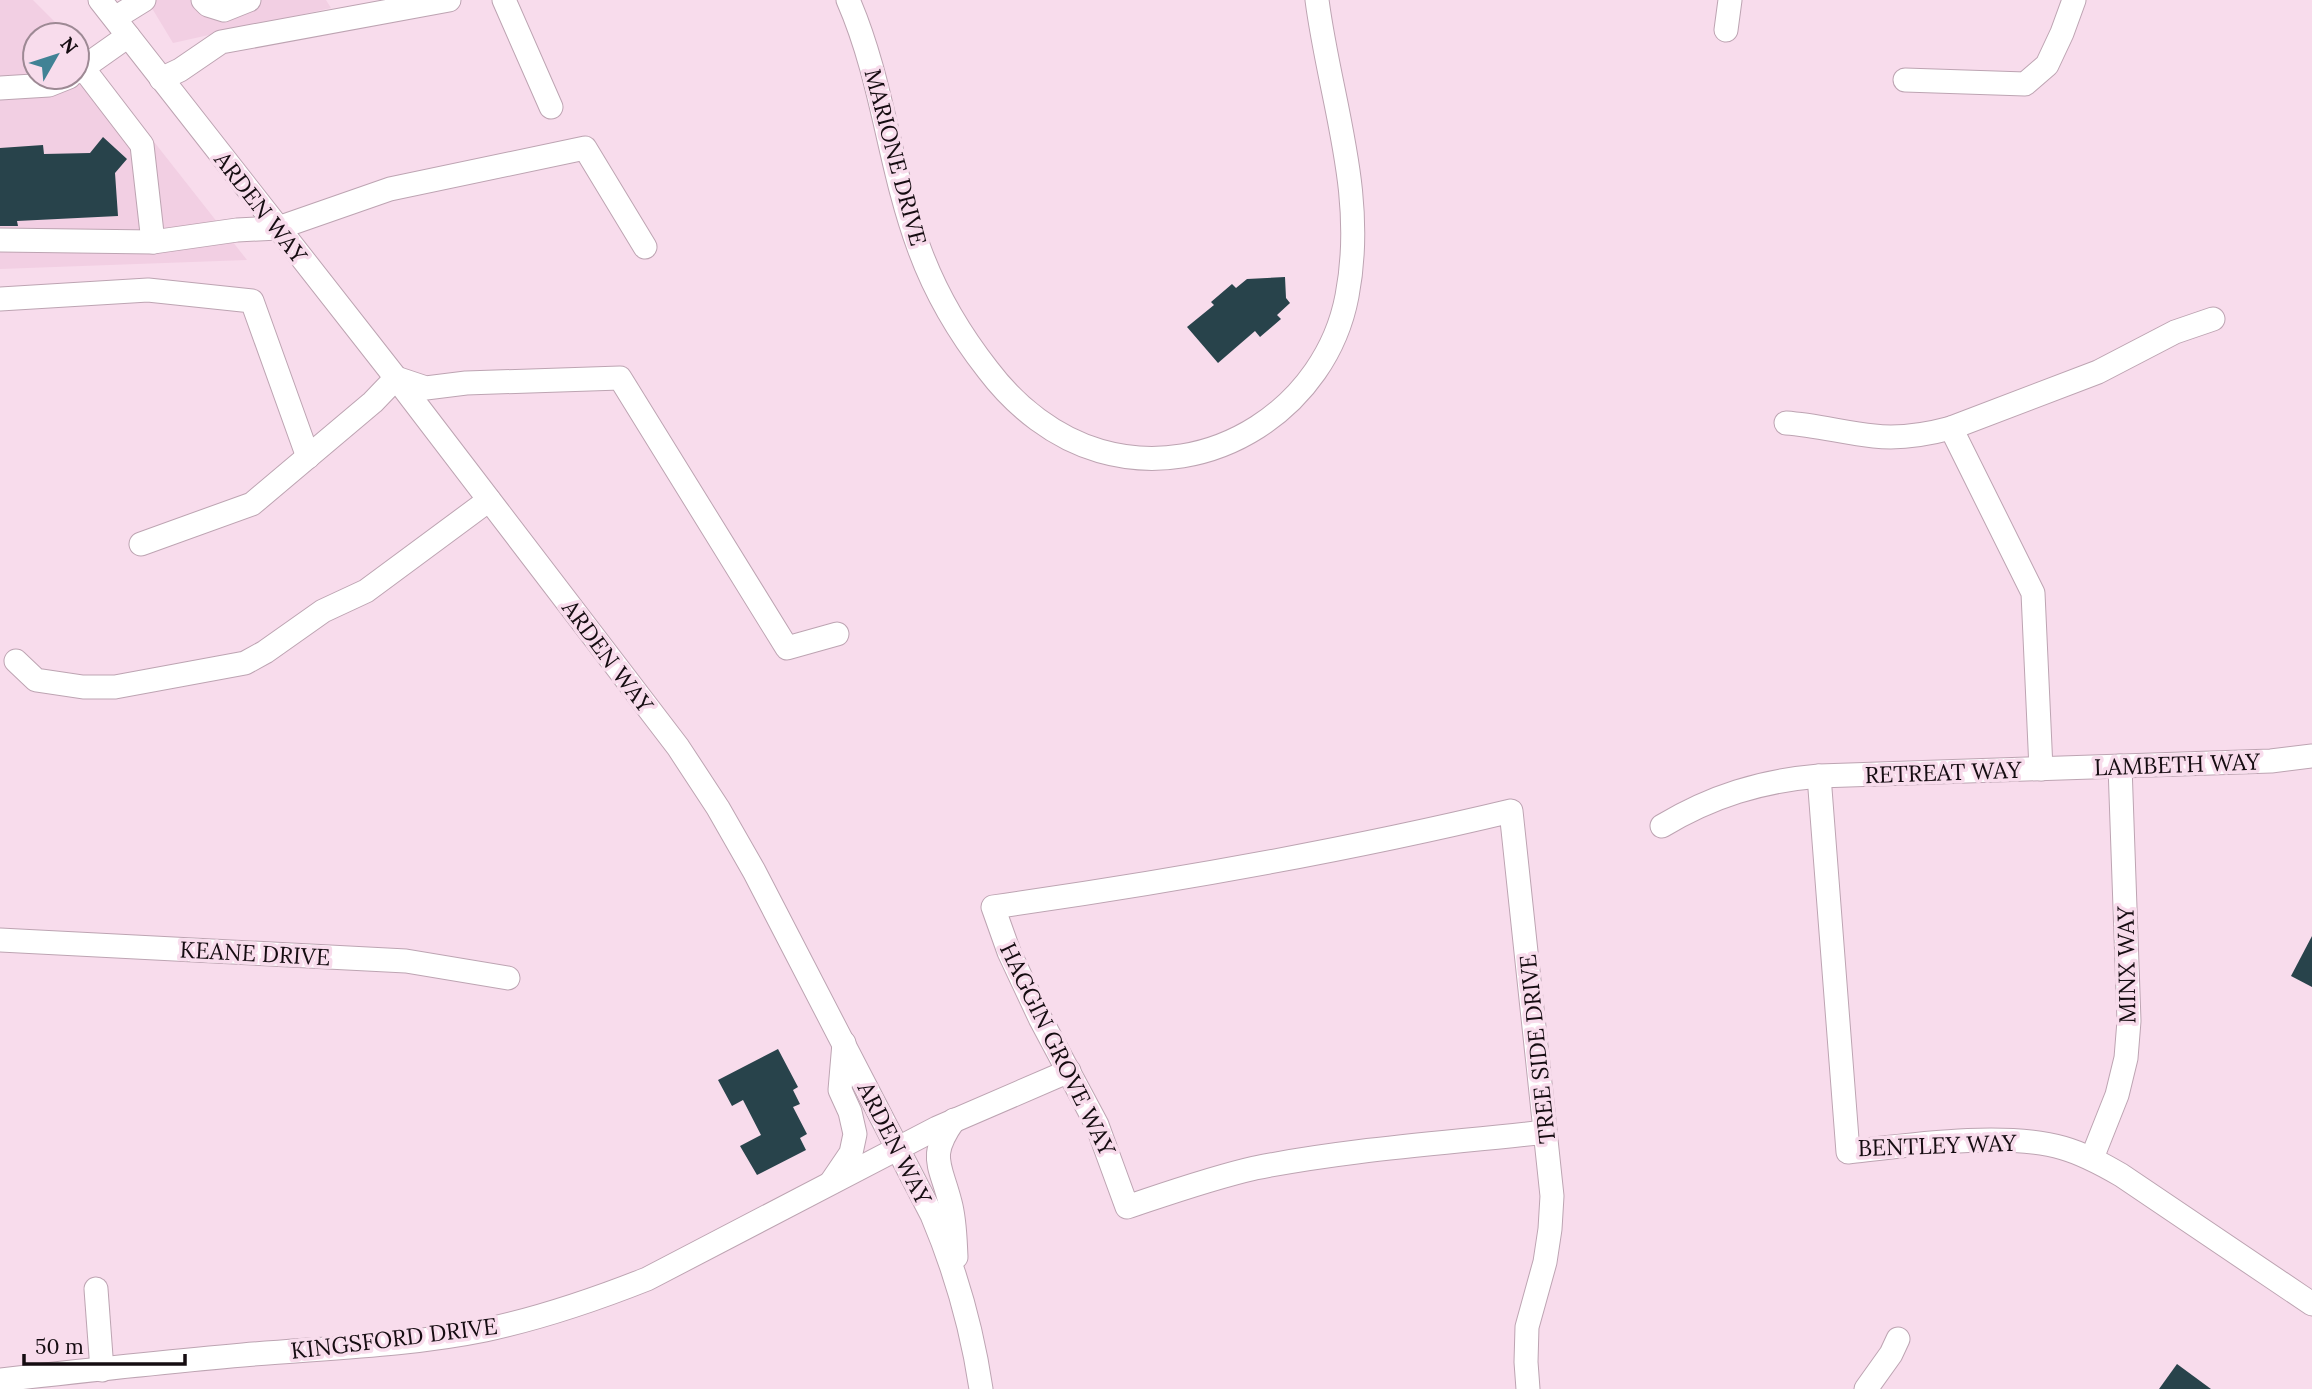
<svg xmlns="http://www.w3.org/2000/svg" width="2312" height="1389" font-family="Lora,serif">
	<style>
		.built { fill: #f2cfe3 }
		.building { fill: #28434b }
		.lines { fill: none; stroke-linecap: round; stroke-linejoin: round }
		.minor-casing { stroke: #bda4b2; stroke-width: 25 }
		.minor { stroke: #fff; stroke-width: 23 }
		.labels { text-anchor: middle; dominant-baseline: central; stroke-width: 7; stroke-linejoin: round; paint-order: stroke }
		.street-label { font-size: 23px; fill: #150c11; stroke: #f8dcec }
	</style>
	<rect width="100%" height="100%" fill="#f8dcec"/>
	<g class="built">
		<polygon points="0,0 33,0 68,35 35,35 35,77 77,77 77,44 247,260 0,269"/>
		<polygon points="147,0 326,0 331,8 173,43"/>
	</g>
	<g class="building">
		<polygon points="103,137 127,159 115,173 118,216 17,221 18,226 0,226 0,148 43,145 44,154 90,153"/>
		<polygon points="1285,277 1286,298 1290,303 1277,315 1281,319 1260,337 1255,331 1218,363 1187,327 1214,305 1211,302 1232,284 1236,288 1247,279"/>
		<polygon points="2312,936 2312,987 2291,976"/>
		<polygon points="778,1049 798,1087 793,1090 800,1104 793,1107 807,1134 800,1138 806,1150 757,1175 740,1146 761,1135 743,1100 732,1106 718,1080"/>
		<polygon points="2177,1364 2211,1389 2159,1389"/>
	</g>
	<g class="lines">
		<defs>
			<g id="minor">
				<path d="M 100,0 L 396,378 L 678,747 L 718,808 L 754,871 L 932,1215 C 956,1272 972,1328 981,1389"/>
				<polyline points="203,0 208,5 224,10 249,0"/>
				<polyline points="504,0 551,107"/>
				<path d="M 848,0 C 883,80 889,167 919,248 C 935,292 959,333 988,370 C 1016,407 1055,438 1100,451 C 1211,483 1326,407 1347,296 C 1367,193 1330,100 1317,0"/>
				<polyline points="115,18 144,0"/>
				<polyline points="1726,30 1730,0"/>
				<polyline points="83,68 142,145 153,242"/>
				<polyline points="77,72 128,36"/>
				<polyline points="161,79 180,70 221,42 449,0"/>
				<polyline points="1905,80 2025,84 2047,65 2062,33 2074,0"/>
				<polyline points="0,88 49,85 69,77"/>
				<polyline points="0,240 153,242 237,230 278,228 390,189 585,148 645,247"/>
				<polyline points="0,299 148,290 252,301 308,457"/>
				<path d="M 1786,423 C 1816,425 1845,433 1874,436 C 1900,439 1925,435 1951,428 L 2098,372 L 2175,332 L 2213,319"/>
				<polyline points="1951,428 2033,593 2041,769"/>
				<polyline points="141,544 252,504 373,402 396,378 426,388 466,383 620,378 787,648 837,634"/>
				<polyline points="16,661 36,680 83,687 115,687 245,663 265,652 323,611 366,591 489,500"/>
				<path d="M 1819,776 L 1848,1152 C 1909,1145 2005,1131 2063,1148 C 2084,1154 2102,1164 2121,1175 L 2312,1304"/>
				<path d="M 1662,826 C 1712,796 1761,781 1819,776 L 2271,761 L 2312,756"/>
				<polyline points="0,940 406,961 508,978"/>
				<path d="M 954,1120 C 928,1157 940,1163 950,1202 C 955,1220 955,1238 956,1257"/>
				<polyline points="2092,1158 2117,1095 2126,1058 2129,1021 2120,766"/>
				<polyline points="832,1181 851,1153 855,1134 850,1112 840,1090 844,1043"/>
				<polyline points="96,1289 102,1370"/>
				<path d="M 0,1380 C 81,1371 162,1362 243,1355 C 322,1348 407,1346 485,1330 C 541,1318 594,1300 647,1279 L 937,1128 L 1069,1071"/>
				<path d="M 1528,1389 L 1526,1362 L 1527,1327 L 1545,1262 L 1550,1229 L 1552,1196 L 1511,811 C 1340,852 1168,882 993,907 L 1009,952 L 1040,1018 L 1097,1125 L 1127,1207 C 1169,1193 1211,1178 1255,1168 C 1350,1149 1449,1143 1545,1132"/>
				<polyline points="1866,1389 1891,1354 1898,1339"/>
			</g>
		</defs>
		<use href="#minor" class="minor-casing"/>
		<use href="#minor" class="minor"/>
	</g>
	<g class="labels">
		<g class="street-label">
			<text transform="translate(896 157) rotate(75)">MARIONE DRIVE</text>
			<text transform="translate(261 207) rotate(52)">ARDEN WAY</text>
			<text transform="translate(608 656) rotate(53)">ARDEN WAY</text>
			<text transform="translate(2177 764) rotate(-2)">LAMBETH WAY</text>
			<text transform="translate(1943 772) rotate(-2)">RETREAT WAY</text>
			<text transform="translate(255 953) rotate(3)">KEANE DRIVE</text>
			<text transform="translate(2126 965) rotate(-91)">MINX WAY</text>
			<text transform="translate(1058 1049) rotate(64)">HAGGIN GROVE WAY</text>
			<text transform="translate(1537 1049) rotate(-96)">TREE SIDE DRIVE</text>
			<text transform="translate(895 1143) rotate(63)">ARDEN WAY</text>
			<text transform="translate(1937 1145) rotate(-2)">BENTLEY WAY</text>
			<text transform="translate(394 1338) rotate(-7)">KINGSFORD DRIVE</text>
		</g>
	</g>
	<g transform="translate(56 56) rotate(51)"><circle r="33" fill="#f8dcec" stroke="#9d8994" stroke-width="2"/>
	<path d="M0-5L12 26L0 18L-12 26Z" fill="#418295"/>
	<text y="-10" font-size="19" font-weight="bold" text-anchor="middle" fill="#150c11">N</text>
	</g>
	<path d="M24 1354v10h161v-10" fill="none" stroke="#150c11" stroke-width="3.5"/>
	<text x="35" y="1354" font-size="21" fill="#150c11" stroke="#f8dcec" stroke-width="5" paint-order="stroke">50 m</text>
</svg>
